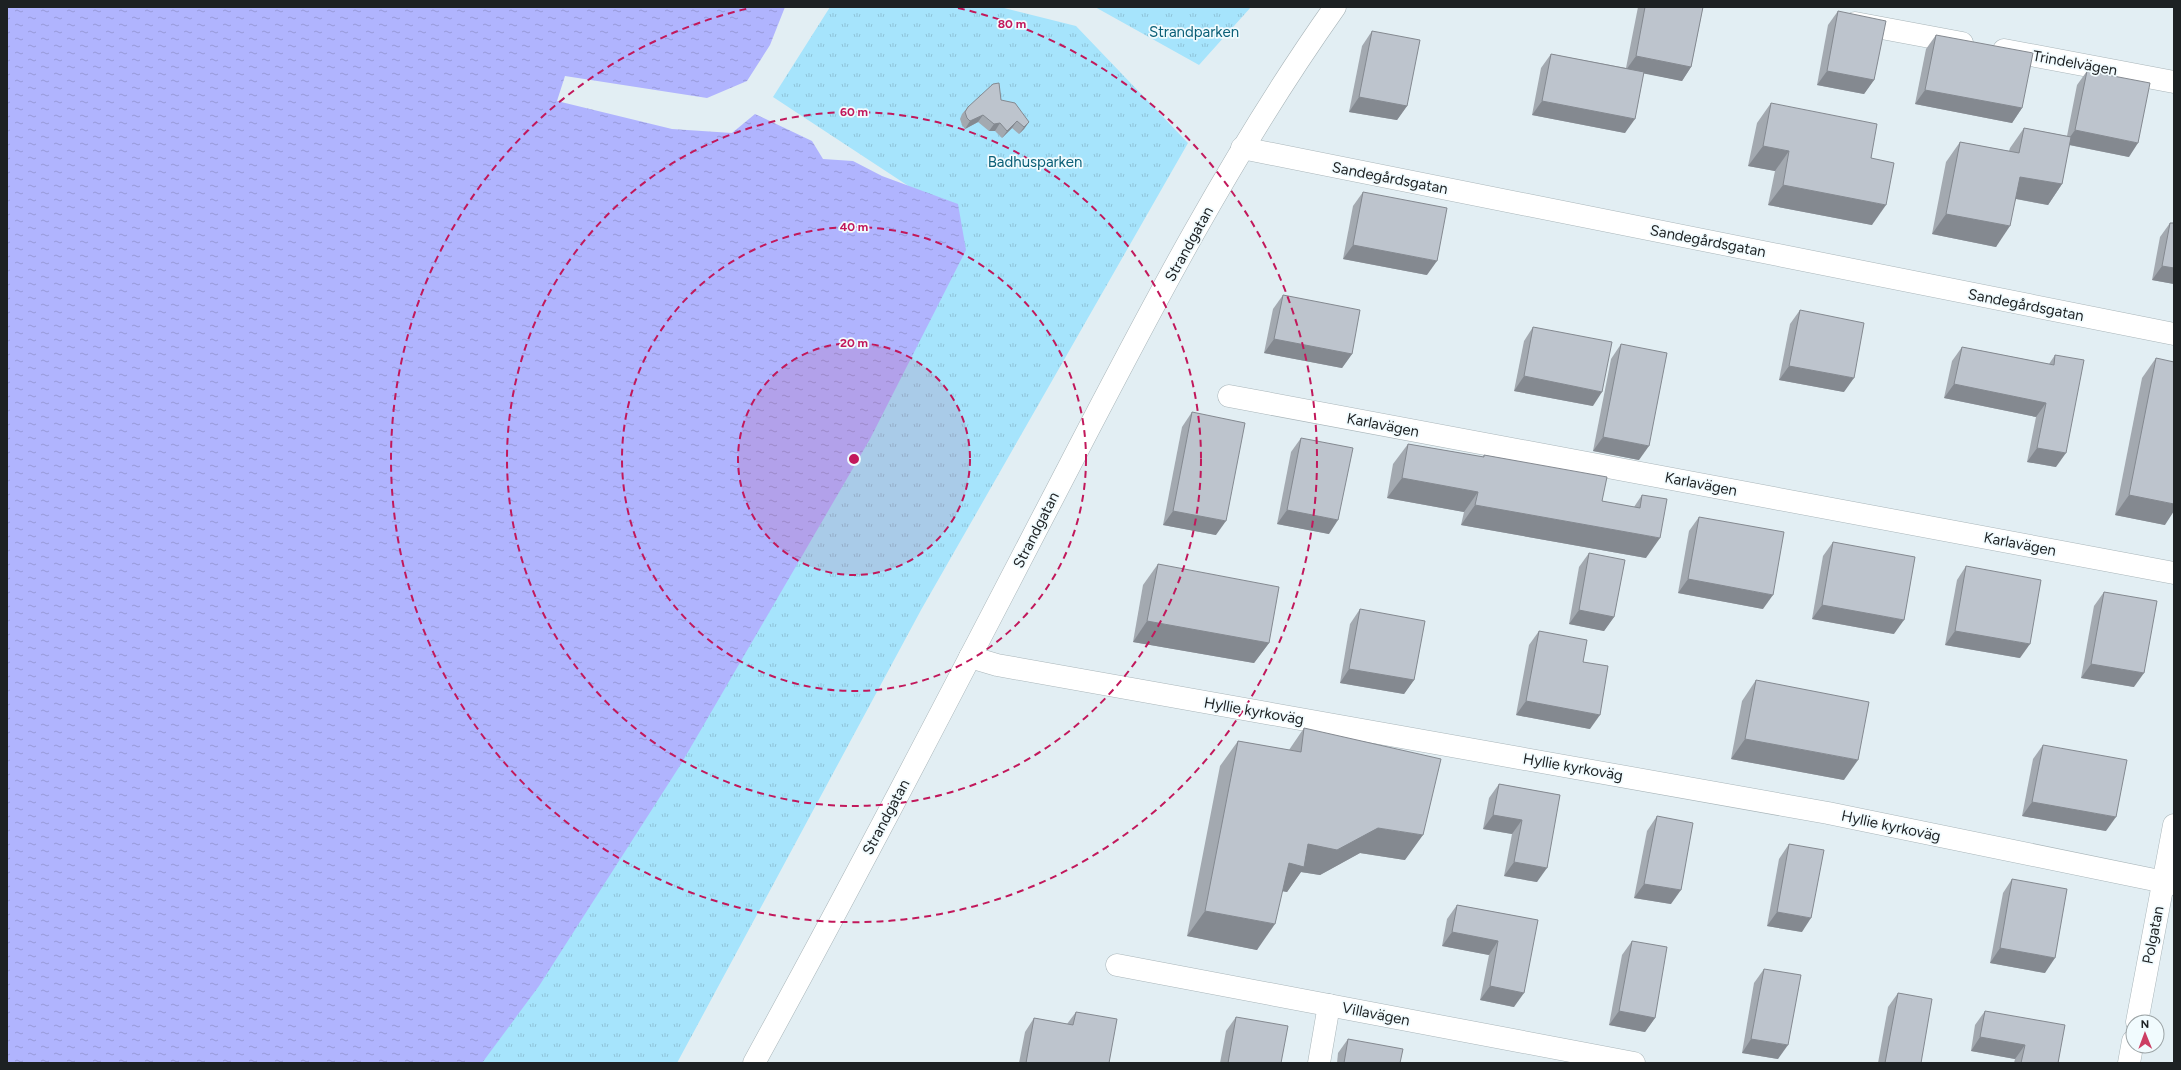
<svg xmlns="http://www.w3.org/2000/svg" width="2181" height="1070" font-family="Figtree,sans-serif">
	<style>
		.park { fill: url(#park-tufts) }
		.water { fill: url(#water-ripples) }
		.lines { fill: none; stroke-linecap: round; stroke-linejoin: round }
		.street-casing { stroke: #a9b5b9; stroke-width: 23 }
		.secondary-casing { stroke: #a9b5b9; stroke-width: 23 }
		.street { stroke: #fff; stroke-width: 22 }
		.secondary { stroke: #fff; stroke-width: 22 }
		.wall { fill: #a3a9b0 }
		.shaded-wall { fill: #848990 }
		.building { fill: #bdc4cd; stroke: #848990 }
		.ring { fill: none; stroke: #c2185b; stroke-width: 2; stroke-dasharray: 7 5 }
		.labels { text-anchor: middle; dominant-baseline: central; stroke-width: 3.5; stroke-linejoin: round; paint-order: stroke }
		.park-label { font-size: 15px; fill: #0c6078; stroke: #f1fbfe }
		.street-label { font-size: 15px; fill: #1d2123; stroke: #f1fbfe }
		.centre { fill: #c2185b; stroke: #f1fbfe; stroke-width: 2 }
		.ring-label { font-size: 12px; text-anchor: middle; font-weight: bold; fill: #c2185b; stroke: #f1fbfe; stroke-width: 3.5; stroke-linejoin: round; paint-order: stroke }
	</style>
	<defs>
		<pattern id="park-tufts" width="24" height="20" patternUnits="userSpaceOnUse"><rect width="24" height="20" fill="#a6e4fc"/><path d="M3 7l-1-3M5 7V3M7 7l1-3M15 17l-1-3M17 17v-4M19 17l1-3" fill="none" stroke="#8ec3d8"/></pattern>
		<pattern id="water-ripples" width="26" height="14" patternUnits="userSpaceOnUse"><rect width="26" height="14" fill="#b0b4fe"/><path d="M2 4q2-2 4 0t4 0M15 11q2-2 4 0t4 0" fill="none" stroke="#979ad9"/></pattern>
	</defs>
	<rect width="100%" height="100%" fill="#e2eef3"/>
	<g class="park">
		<polygon points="830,7 1000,7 1076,26 1188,143 921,610 677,1063 443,1063 913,189 773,97"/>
		<polygon points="1095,7 1251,7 1199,65"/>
	</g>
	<polygon class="water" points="7,7 785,7 770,45 747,81 707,98 565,76 557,101 672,129 732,133 755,114 812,141 823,159 853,161 882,176 958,204 966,250 870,439 681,764 539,986 482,1063 7,1063"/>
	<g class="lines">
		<defs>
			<g id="street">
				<polyline points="1855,23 1962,43"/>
				<polyline points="2004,50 2174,82"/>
				<polyline points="1242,148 2174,334"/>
				<polyline points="1229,396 2174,573"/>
				<polyline points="970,657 997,665 1828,813 2174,884"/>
				<polyline points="1117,965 1634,1063"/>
				<polyline points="2137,1022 2174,825"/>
				<polyline points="1319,1063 1329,1005"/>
				<polyline points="2129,1063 2133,1041"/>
			</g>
			<path id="secondary" d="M 754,1063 C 854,881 950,696 1046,511 C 1135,340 1223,165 1335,7"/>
		</defs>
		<use href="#street" class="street-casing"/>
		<use href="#secondary" class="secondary-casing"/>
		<use href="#street" class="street"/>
		<use href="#secondary" class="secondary"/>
	</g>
	<g class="wall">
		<polygon points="1638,7 1703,7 1691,67 1682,81 1644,73 1625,133 1532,115 1541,68 1551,54 1626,68"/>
		<polygon points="1838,11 1874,80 1864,94 1817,85 1828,25"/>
		<polygon points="1372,31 1407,106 1397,120 1349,112 1362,46"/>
		<polygon points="1936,35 2022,108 2012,123 1915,104 1926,49"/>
		<polygon points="2087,71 2129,157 2069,145 2062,184 2048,205 2016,199 1996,247 1932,234 1946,162 1960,142 2009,151 2010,148 2024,128 2067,136 2077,85"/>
		<polygon points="1001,100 1029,122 1024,129 1019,134 1012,128 1002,138 995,131 989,131 978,122 965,129 962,125 960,119 962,114 968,107"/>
		<polygon points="1771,103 1871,158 1872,225 1768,205 1775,171 1748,166 1757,123"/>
		<polygon points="1363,192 1427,275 1343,259 1353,206"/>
		<polygon points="2170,223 2174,223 2174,284 2152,280 2160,237"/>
		<polygon points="1283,295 1352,354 1342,368 1264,353 1273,309"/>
		<polygon points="1800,310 1844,392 1779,380 1790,324"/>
		<polygon points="1533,327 1593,406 1514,391 1524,341"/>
		<polygon points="1621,344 1639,460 1593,451 1611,359"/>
		<polygon points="1962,347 2049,364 2055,355 2056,467 2027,462 2036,417 1944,398 1952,361"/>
		<polygon points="2156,358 2165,525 2115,515 2142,378"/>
		<polygon points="1192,412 1216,535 1163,525 1182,427"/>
		<polygon points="1301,438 1329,534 1277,524 1291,452"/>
		<polygon points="1408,444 1483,457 1484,455 1602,501 1634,507 1642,495 1646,558 1461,525 1464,512 1387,498 1393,464"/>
		<polygon points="1699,517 1763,609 1678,593 1689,531"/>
		<polygon points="1833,542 1894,634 1812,619 1823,556"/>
		<polygon points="1589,553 1614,617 1604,631 1569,624 1579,567"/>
		<polygon points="1158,564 1269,643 1254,663 1133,642 1143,585"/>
		<polygon points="1966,566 2020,658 1945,645 1957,580"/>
		<polygon points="2104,592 2134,687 2081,678 2094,606"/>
		<polygon points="1360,609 1414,680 1404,694 1340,683 1350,624"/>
		<polygon points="1539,631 1583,662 1590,729 1516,715 1529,645"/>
		<polygon points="1756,680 1844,780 1731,759 1742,701"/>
		<polygon points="1304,728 1405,860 1360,853 1320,875 1301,872 1287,892 1282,891 1257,950 1187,936 1220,766 1238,741 1289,750"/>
		<polygon points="2043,745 2106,831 2022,816 2033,759"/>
		<polygon points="1499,784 1560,795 1537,882 1504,876 1512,834 1483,829 1489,798"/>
		<polygon points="1657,816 1671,904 1634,898 1647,831"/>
		<polygon points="1789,844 1802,932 1767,926 1779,859"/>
		<polygon points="2012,879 2045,973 1990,963 2003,893"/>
		<polygon points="1457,905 1538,920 1514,1007 1480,1000 1489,955 1442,946 1447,919"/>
		<polygon points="1632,941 1655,1018 1645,1032 1609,1025 1622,955"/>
		<polygon points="1764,969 1778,1059 1742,1053 1754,983"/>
		<polygon points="1898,993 1921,1063 1878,1063 1888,1007"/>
		<polygon points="1985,1011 2058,1063 2014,1063 2015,1059 1971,1051 1975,1025"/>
		<polygon points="1076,1012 1109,1063 1019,1063 1025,1032 1034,1018 1067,1024"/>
		<polygon points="1236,1017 1281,1063 1220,1063 1226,1031"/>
		<polygon points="1348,1039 1400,1063 1337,1063 1338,1053"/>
	</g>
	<g class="shaded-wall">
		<polygon points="1636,56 1691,67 1682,81 1626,70"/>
		<polygon points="1827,71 1874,80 1864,94 1817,85"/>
		<polygon points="1925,90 2022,108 2012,123 1915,104"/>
		<polygon points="1359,97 1407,106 1397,120 1349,112"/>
		<polygon points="1542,101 1635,119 1625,133 1532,115"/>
		<polygon points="983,115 978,122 965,129 970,121"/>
		<polygon points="1017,121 1012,128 1002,138 1007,131"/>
		<polygon points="1029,122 1024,129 1019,134 1024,127"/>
		<polygon points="1000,123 995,131 989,131 994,124"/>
		<polygon points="2075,130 2138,143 2129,157 2065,144"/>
		<polygon points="1763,146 1789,151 1775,171 1748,166"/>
		<polygon points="2020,177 2062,184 2048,205 2006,197"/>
		<polygon points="1783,185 1886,205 1872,225 1768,205"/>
		<polygon points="1946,214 2010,226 1996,247 1932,234"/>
		<polygon points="1353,245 1437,261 1427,275 1343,259"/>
		<polygon points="2162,266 2174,268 2174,284 2152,280"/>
		<polygon points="1274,339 1352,354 1342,368 1264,353"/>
		<polygon points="1789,366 1854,378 1844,392 1779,380"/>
		<polygon points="1524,376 1602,392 1593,406 1514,391"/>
		<polygon points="1954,384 2046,403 2036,417 1944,398"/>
		<polygon points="1603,437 1649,446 1639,460 1593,451"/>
		<polygon points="2037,448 2066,453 2056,467 2027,462"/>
		<polygon points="1402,478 1478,492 1464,512 1387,498"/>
		<polygon points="2129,495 2174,504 2174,511 2165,525 2115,515"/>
		<polygon points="1475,505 1660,538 1646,558 1461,525"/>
		<polygon points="1287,510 1338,520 1329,534 1277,524"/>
		<polygon points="1173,511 1226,521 1216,535 1163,525"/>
		<polygon points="1688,579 1773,595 1763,609 1678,593"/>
		<polygon points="1822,605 1904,620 1894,634 1812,619"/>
		<polygon points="1579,610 1614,617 1604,631 1569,624"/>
		<polygon points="1147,621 1269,643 1254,663 1133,642"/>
		<polygon points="1955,631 2030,644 2020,658 1945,645"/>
		<polygon points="2091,664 2144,673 2134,687 2081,678"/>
		<polygon points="1349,669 1414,680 1404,694 1340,683"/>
		<polygon points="1526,701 1600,715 1590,729 1516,715"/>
		<polygon points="1745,739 1858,760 1844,780 1731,759"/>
		<polygon points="2032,802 2116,817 2106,831 2022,816"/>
		<polygon points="1493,815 1522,820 1512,834 1483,829"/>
		<polygon points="1378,828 1423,835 1405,860 1360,853 1320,875 1301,872 1287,892 1271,889 1289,863 1308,844"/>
		<polygon points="1514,862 1547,868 1537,882 1504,876"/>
		<polygon points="1644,884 1681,890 1671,904 1634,898"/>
		<polygon points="1205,911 1275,924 1257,950 1187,936"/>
		<polygon points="1777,912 1811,918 1802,932 1767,926"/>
		<polygon points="1452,932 1498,941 1489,955 1442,946"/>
		<polygon points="2000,948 2055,958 2045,973 1990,963"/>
		<polygon points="1490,986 1524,993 1514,1007 1480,1000"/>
		<polygon points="1619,1011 1655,1018 1645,1032 1609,1025"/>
		<polygon points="1980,1037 2025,1045 2015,1059 1971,1051"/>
		<polygon points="1751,1039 1788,1045 1778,1059 1742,1053"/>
	</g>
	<g class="building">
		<polygon points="1645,7 1703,7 1691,67 1636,56"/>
		<polygon points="1838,11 1886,21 1874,80 1827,71"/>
		<polygon points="1372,31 1420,40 1407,106 1359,97"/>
		<polygon points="1936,35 2033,53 2022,108 1925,90"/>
		<polygon points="1551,54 1644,72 1635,119 1542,101"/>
		<polygon points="2087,71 2150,83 2138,143 2075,130"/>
		<polygon points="999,83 1001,100 1015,103 1029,122 1024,127 1017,121 1007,131 1000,123 994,124 983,115 970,121 967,118 965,112 968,107 993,84"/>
		<polygon points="1771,103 1877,124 1871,158 1894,163 1886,205 1783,185 1789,151 1763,146"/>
		<polygon points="2024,128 2071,137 2062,184 2020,177 2010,226 1946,214 1960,142 2019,153"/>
		<polygon points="1363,192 1447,208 1437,261 1353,245"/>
		<polygon points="2170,223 2174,223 2174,268 2162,266"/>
		<polygon points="1283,295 1360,310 1352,354 1274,339"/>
		<polygon points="1800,310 1864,323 1854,378 1789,366"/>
		<polygon points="1533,327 1612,342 1602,392 1524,376"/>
		<polygon points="1621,344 1667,353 1649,446 1603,437"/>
		<polygon points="1962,347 2054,365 2055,355 2084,360 2066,453 2037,448 2046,403 1954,384"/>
		<polygon points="2156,358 2174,362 2174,504 2129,495"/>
		<polygon points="1192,412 1245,423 1226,521 1173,511"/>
		<polygon points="1301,438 1353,448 1338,520 1287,510"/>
		<polygon points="1408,444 1484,457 1484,455 1607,477 1602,501 1640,508 1642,495 1667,499 1660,538 1475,505 1478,492 1402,478"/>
		<polygon points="1699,517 1784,532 1773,595 1688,579"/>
		<polygon points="1833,542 1915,557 1904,620 1822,605"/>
		<polygon points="1589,553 1625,560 1614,617 1579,610"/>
		<polygon points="1158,564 1279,587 1269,643 1147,621"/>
		<polygon points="1966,566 2041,580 2030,644 1955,631"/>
		<polygon points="2104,592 2157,601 2144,673 2091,664"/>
		<polygon points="1360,609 1425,621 1414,680 1349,669"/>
		<polygon points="1539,631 1587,640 1583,662 1608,666 1600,715 1526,701"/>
		<polygon points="1756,680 1869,702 1858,760 1745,739"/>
		<polygon points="1304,728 1441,759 1423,835 1378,828 1337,850 1308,844 1304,867 1289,863 1275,924 1205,911 1238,741 1301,752"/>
		<polygon points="2043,745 2127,760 2116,817 2032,802"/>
		<polygon points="1499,784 1560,795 1547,868 1514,862 1522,820 1493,815"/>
		<polygon points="1657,816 1693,823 1681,890 1644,884"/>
		<polygon points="1789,844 1824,850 1811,918 1777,912"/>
		<polygon points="2012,879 2067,889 2055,958 2000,948"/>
		<polygon points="1457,905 1538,920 1524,993 1490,986 1498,941 1452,932"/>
		<polygon points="1632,941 1667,947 1655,1018 1619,1011"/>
		<polygon points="1764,969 1801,975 1788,1045 1751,1039"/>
		<polygon points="1898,993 1932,999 1921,1063 1885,1063"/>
		<polygon points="1985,1011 2065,1025 2058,1063 2021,1063 2025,1045 1980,1037"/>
		<polygon points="1076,1012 1117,1019 1109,1063 1026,1063 1034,1018 1073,1025"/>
		<polygon points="1236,1017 1288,1026 1281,1063 1228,1063"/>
		<polygon points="1348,1039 1403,1049 1400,1063 1344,1063"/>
	</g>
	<circle cx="854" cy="459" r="116" fill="#c2185b" fill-opacity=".12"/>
	<g class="ring">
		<circle cx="854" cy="459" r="116"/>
		<circle cx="854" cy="459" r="232"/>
		<circle cx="854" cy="459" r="347"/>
		<path d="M958 8A463 463 0 1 1 750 8"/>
	</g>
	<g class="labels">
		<g class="park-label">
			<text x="1194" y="32">Strandparken</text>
			<text x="1035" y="162">Badhusparken</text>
		</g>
		<g class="street-label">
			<text transform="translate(2075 63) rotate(10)">Trindelvägen</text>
			<text transform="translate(1390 178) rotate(11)">Sandegårdsgatan</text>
			<text transform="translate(1708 241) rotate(11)">Sandegårdsgatan</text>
			<text transform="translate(1189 244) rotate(-61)">Strandgatan</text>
			<text transform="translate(2026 305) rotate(11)">Sandegårdsgatan</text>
			<text transform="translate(1383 425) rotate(11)">Karlavägen</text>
			<text transform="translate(1701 484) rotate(11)">Karlavägen</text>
			<text transform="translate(1036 530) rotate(-63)">Strandgatan</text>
			<text transform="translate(2020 544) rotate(11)">Karlavägen</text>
			<text transform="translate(1254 711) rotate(10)">Hyllie kyrkoväg</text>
			<text transform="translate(1573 767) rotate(10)">Hyllie kyrkoväg</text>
			<text transform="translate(886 817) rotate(-62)">Strandgatan</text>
			<text transform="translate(1891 826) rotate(12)">Hyllie kyrkoväg</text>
			<text transform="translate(2153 935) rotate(-79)">Polgatan</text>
			<text transform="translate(1376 1014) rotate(11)">Villavägen</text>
		</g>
	</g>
	<circle cx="854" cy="459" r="6" class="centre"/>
	<g class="ring-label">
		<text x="1012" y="28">80 m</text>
		<text x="854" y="116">60 m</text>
		<text x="854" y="231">40 m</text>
		<text x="854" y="347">20 m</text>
	</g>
	<rect width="2181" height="1070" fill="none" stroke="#1d2123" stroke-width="16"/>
	<g transform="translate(2145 1034) rotate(359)"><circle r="19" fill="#f1fbfe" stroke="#9ca4a6"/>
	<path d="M0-3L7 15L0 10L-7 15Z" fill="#cc3d63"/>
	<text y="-6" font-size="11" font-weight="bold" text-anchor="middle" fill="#1d2123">N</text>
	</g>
</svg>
